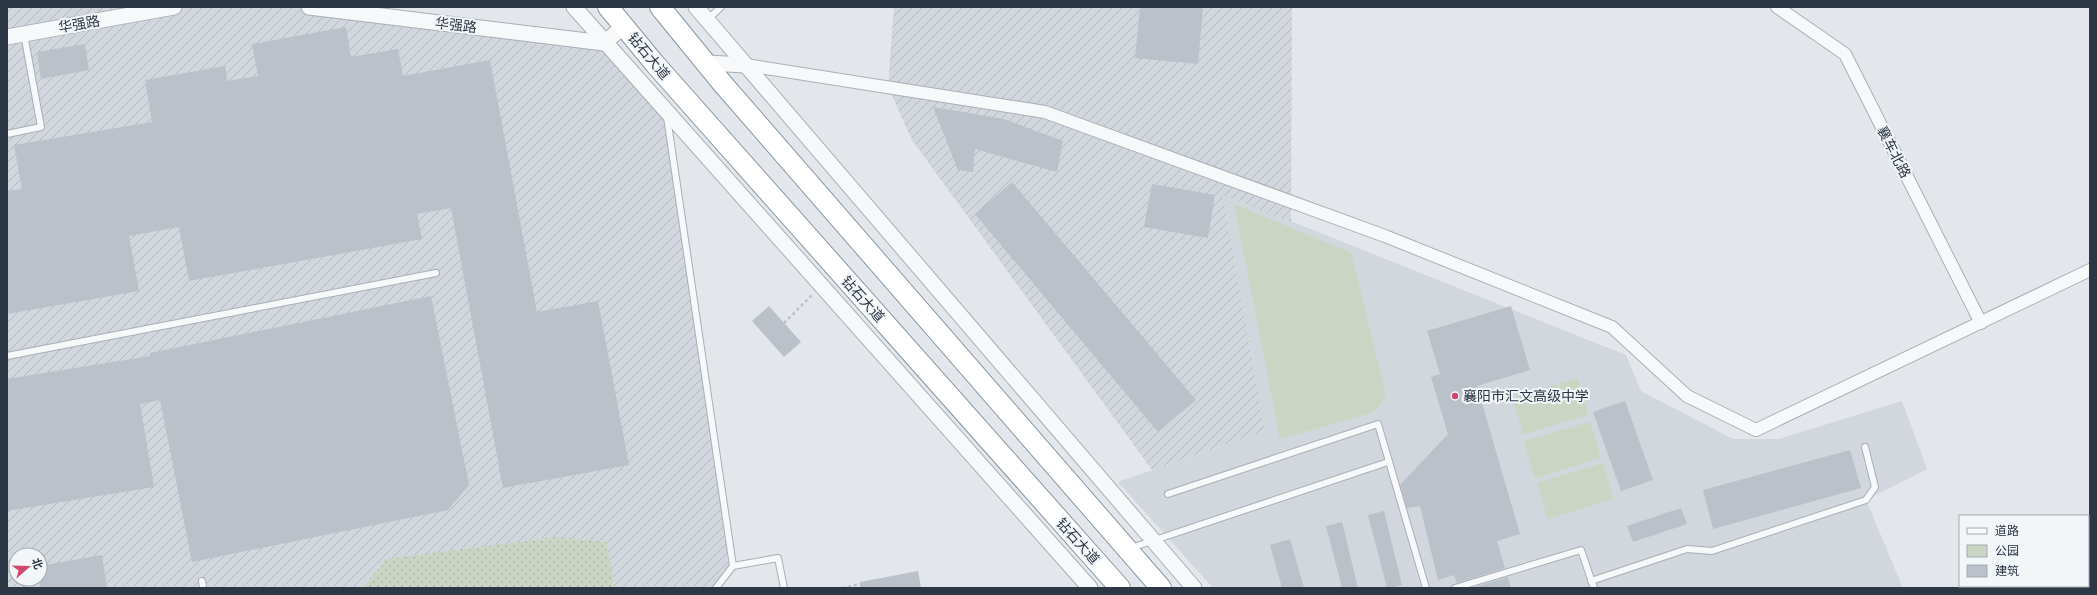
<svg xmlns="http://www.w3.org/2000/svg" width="2097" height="595" font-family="'Public Sans','Noto Sans SC',sans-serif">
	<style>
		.built { fill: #d1d7dd }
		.industrial { fill: url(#industrial-furrows); fill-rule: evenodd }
		.green { fill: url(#green-dots) }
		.pitch { fill: #cbd5c4 }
		.building { fill: #bac1c9 }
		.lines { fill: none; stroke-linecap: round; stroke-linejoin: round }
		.service-casing { stroke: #a8afb6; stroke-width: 8 }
		.minor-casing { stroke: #a8afb6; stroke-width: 14 }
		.tertiary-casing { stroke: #a8afb6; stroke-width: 17 }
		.trunk-casing { stroke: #8a97a2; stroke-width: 22 }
		.path { stroke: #bdc2c6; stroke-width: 2.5; stroke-dasharray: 3 3; stroke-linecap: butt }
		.service { stroke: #f6f8f9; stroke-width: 6 }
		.minor { stroke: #f6f8f9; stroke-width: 12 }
		.tertiary { stroke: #f6f8f9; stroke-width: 15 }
		.trunk { stroke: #fff; stroke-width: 20 }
		.poi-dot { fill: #d0496d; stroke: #f3f6f8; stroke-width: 1.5 }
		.labels { text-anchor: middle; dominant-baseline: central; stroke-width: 4; stroke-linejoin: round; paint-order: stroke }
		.street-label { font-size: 14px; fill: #2b3744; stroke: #f3f6f8 }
		.poi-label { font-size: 14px; fill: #2b3744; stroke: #f3f6f8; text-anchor: start }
	</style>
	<defs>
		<pattern id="industrial-furrows" width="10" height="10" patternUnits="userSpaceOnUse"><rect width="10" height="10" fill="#d1d7dd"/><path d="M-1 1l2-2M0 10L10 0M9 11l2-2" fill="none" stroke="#b4b9bf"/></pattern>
		<pattern id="green-dots" width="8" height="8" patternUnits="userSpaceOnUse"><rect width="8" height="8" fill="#cbd5c4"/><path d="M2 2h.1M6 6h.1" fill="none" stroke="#aeb7aa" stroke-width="1.8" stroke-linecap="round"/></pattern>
	</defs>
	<rect width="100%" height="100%" fill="#e3e7eb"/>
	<polygon class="built" points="1223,194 1626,355 1641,391 1733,439 1779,439 1902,401 1927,469 1866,500 1903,588 1213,588 1118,482 1265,431"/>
	<g class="industrial">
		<path d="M 7,7 L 309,7 L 604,43 L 666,113 L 733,566 L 716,588 L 7,588 ZM 16,555 L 40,555 L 40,579 L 16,579 Z"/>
		<polygon points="894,7 1292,7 1291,222 1223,195 1265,431 1152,470 912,140 888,87"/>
	</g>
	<polygon class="green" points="557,537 606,542 613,578 612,588 362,588 387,559"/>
	<g class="pitch">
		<polygon points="1234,204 1351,253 1386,395 1379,406 1371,413 1280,439"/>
		<polygon points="1578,378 1588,415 1523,434 1512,398"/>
		<polygon points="1590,422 1601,458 1535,478 1524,441"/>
		<polygon points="1603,463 1614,499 1548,519 1537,483"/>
	</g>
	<g class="building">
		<polygon points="1140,7 1203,7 1198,64 1135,58"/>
		<polygon points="346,27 351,57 398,49 403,76 490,60 537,312 598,301 629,465 503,488 451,208 417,214 422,239 189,281 179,227 129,236 139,291 7,314 7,191 22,189 14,145 152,122 145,80 225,66 227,81 258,76 252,44"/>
		<polygon points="85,44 89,70 41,79 37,52"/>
		<polygon points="933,107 1004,119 1063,141 1057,172 975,149 973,172 958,170"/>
		<polygon points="1012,182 1196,400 1158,432 975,214"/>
		<polygon points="1152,184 1215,195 1208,238 1144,227"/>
		<polygon points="431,296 469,485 448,510 192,562 160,400 140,404 154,487 7,511 7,379 150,356 150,353"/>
		<polygon points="769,306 801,342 784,357 752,321"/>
		<polygon points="1511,306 1530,370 1477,386 1520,534 1497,541 1505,568 1457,583 1454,575 1438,580 1420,506 1407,508 1400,485 1448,434 1431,377 1440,374 1427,331"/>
		<polygon points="1625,401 1653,480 1621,491 1593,412"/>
		<polygon points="1850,450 1861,488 1713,529 1703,490"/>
		<polygon points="1681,508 1687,524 1633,542 1627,526"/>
		<polygon points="1384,511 1402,585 1390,588 1387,588 1368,515"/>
		<polygon points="1342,522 1358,588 1342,588 1326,526"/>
		<polygon points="1290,539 1304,588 1282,588 1270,545"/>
		<polygon points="102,555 107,588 40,588 40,566"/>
		<polygon points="918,571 921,588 860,588 860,582"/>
		<polygon points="1508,577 1511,588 1471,588"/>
	</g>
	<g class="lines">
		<defs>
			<g id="service">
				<polyline points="707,20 721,7"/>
				<polyline points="667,117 733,566 716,588"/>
				<polyline points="7,134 41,127 24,34"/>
				<polyline points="7,356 436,273"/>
				<polyline points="1168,494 1378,424 1426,588"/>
				<polyline points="1131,548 1388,462"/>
				<polyline points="733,566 778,558 784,588"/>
				<polyline points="202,581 203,588"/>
				<polyline points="1591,581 1687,549 1712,551 1866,500 1875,487 1865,447"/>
				<polyline points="1455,588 1581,550 1594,588"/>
			</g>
			<g id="minor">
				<polyline points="1777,7 1845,54 1981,323"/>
				<polyline points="746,65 1045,112 1385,236 1612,327 1687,396 1756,430 2090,270"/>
			</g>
			<g id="tertiary">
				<polyline points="309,7 604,43"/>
				<polyline points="574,7 1090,588"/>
				<polyline points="696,7 1194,588"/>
				<polyline points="7,37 174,7"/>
				<polyline points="604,43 624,26"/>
				<polyline points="706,63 746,65"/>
			</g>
			<g id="trunk">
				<polyline points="608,7 655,64 1120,588"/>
				<polyline points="660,7 722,83 1161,588"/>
			</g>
		</defs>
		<use href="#service" class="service-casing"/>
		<use href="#minor" class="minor-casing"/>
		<use href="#tertiary" class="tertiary-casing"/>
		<use href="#trunk" class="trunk-casing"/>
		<g class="path">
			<polyline points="784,323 812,295"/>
			<polyline points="842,588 870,582 871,588"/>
		</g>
		<use href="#service" class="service"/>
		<use href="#minor" class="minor"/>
		<use href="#tertiary" class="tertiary"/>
		<use href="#trunk" class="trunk"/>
	</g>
	<circle class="poi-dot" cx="1455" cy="396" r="4"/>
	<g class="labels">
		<g class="street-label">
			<text transform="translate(79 24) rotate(-10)">华强路</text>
			<text transform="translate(456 25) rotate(7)">华强路</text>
			<text transform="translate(649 56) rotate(50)">钻石大道</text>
			<text transform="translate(1894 152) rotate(63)">襄车北路</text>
			<text transform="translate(863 299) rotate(48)">钻石大道</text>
			<text transform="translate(1078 541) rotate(48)">钻石大道</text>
		</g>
		<g class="poi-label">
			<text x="1463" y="396">襄阳市汇文高级中学</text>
		</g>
	</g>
	<rect width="2097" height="595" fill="none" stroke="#2b3744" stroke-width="16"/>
	<rect x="1959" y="515" width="130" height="72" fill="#f3f6f8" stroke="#a3aab0"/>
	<rect x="1967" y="528" width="20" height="6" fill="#f6f8f9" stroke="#a3aab0"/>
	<text x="1995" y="535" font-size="12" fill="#2b3744">道路</text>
	<rect x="1967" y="545" width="20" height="12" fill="#cbd5c4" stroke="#a3aab0"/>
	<text x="1995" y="555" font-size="12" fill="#2b3744">公园</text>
	<rect x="1967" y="565" width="20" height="12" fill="#bac1c9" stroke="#a3aab0"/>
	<text x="1995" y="575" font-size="12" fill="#2b3744">建筑</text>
	<g transform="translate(28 567) rotate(70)"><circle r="19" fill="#f3f6f8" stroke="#a3aab0"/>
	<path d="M0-3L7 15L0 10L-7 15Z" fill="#d0496d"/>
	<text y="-6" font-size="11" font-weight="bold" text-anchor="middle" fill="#2b3744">北</text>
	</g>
</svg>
